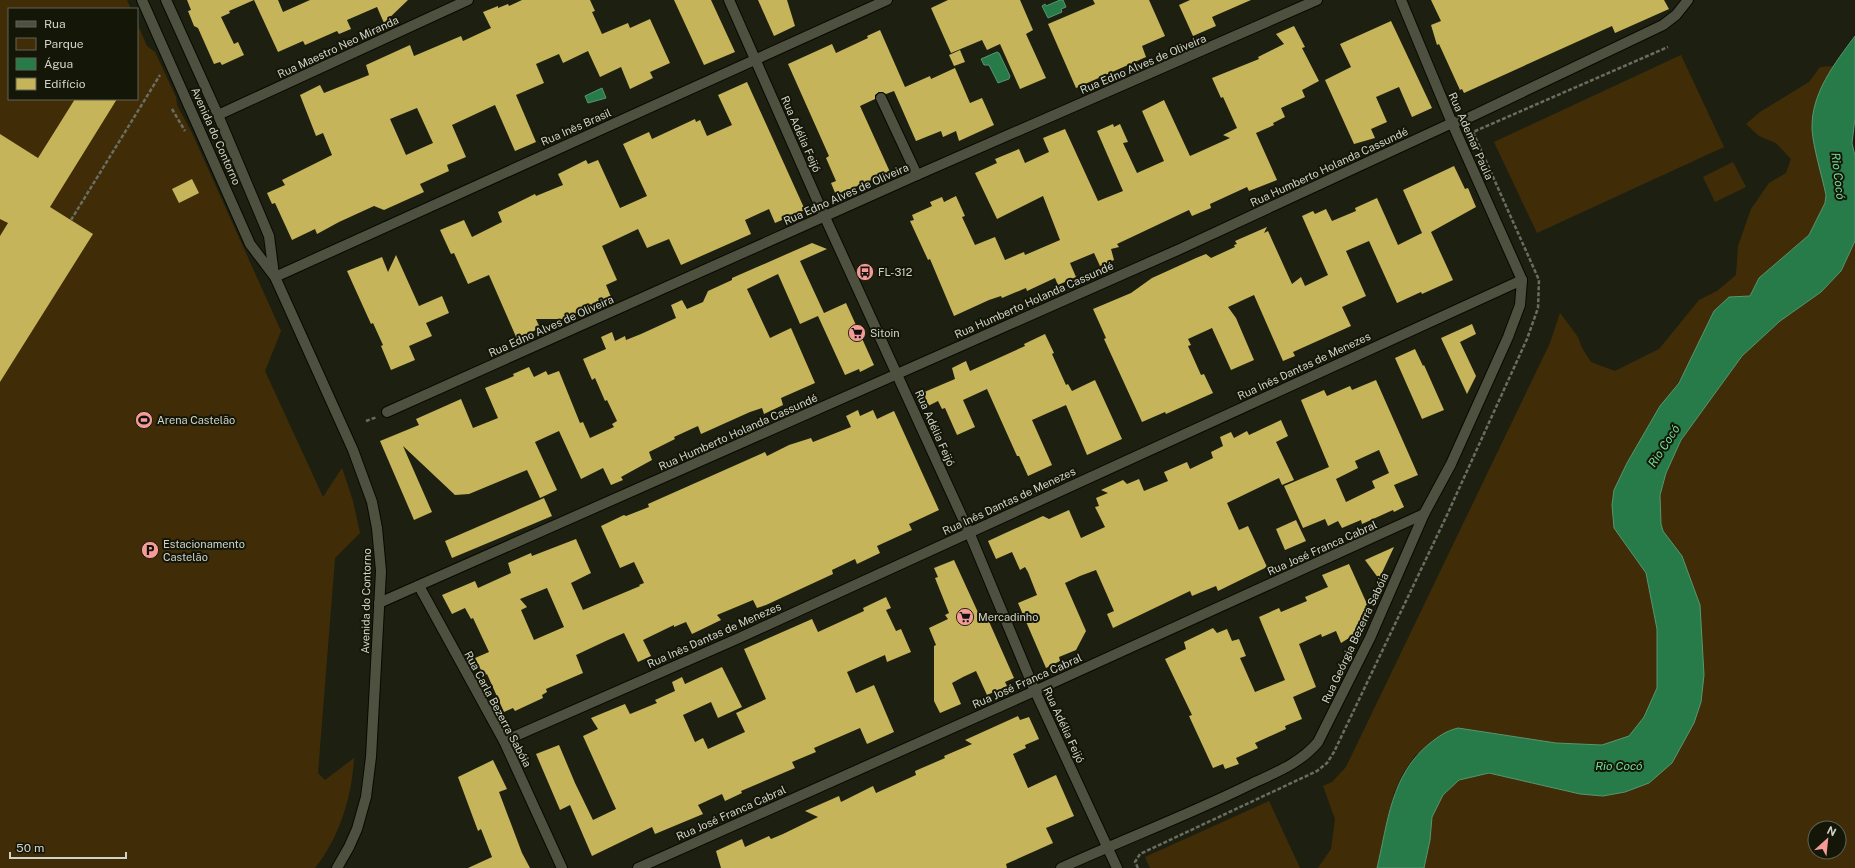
<svg xmlns="http://www.w3.org/2000/svg" width="1855" height="868" font-family="'Public Sans',sans-serif">
	<style>
		.green { fill: #402d08; fill-rule: evenodd }
		.water { fill: #267b49; stroke: #59956f }
		.building { fill: #c6b45a; fill-rule: evenodd }
		.lines { fill: none; stroke-linecap: round; stroke-linejoin: round }
		.minor-casing { stroke: #080901; stroke-width: 12 }
		.path { stroke: #6b6d60; stroke-width: 2.5; stroke-dasharray: 4 2; stroke-linecap: butt }
		.minor { stroke: #4e5140; stroke-width: 10 }
		.labels { text-anchor: middle; dominant-baseline: central; stroke-width: 4; stroke-linejoin: round; paint-order: stroke }
		.street-label { font-size: 11px; fill: #d1d3c9; stroke: #141608 }
		.poi-label { font-size: 11px; fill: #d1d3c9; stroke: #141608; text-anchor: start }
		.water-label { font-size: 12px; font-style: italic; fill: #70de98; stroke: #141608 }
	</style>
	<rect width="100%" height="100%" fill="#1d2010"/>
	<g class="green">
		<path d="M 0,0 L 127,0 L 131,9 L 9,9 L 9,99 L 137,99 L 137,23 L 147,46 L 155,52 L 176,97 L 177,105 L 192,133 L 281,331 L 265,371 L 323,497 L 342,468 L 353,501 L 360,533 L 335,558 L 318,773 L 325,780 L 354,758 C 352,797 339,838 315,868 L 0,868 Z"/>
		<polygon points="1681,55 1724,147 1537,233 1494,142"/>
		<path d="M 1833,66 C 1826,79 1816,94 1814,109 C 1809,137 1820,168 1826,195 L 1825,203 L 1809,235 L 1759,278 L 1750,296 L 1729,297 L 1678,383 L 1660,406 L 1614,528 L 1646,573 L 1657,629 L 1657,688 L 1644,717 L 1629,736 L 1602,745 L 1556,743 L 1416,754 L 1403,773 L 1394,793 L 1377,868 L 1318,868 L 1331,849 L 1335,819 L 1323,786 L 1332,782 L 1346,767 L 1550,343 L 1560,313 L 1578,337 L 1582,348 L 1591,362 L 1615,371 L 1659,349 L 1699,300 L 1717,291 L 1736,275 L 1738,246 L 1751,209 L 1769,183 L 1786,173 L 1791,159 L 1776,143 L 1759,136 L 1746,124 L 1760,112 L 1809,82 L 1820,67 Z"/>
		<polygon points="1733,162 1746,187 1715,202 1703,177"/>
		<path d="M 1855,241 L 1855,868 L 1424,868 L 1430,840 L 1432,817 L 1443,795 L 1459,780 L 1489,773 L 1580,794 L 1603,796 L 1649,783 L 1682,556 L 1663,531 L 1661,524 L 1660,495 L 1666,473 L 1681,440 L 1742,356 L 1780,321 L 1821,292 L 1841,271 ZM 1815,828 L 1839,828 L 1839,852 L 1815,852 Z"/>
		<polygon points="1269,801 1300,868 1150,868 1145,857"/>
	</g>
	<g class="water">
		<polygon points="1060,0 1063,0 1066,7 1061,9 1062,12 1048,18 1042,6 1045,4 1046,6"/>
		<path d="M 1855,36 L 1855,118 L 1852,143 L 1855,156 L 1855,241 L 1841,271 L 1821,292 L 1780,321 L 1742,356 L 1681,440 L 1666,473 L 1660,495 L 1661,524 L 1663,531 L 1682,556 L 1700,605 L 1704,675 L 1701,702 L 1694,723 L 1672,763 L 1649,783 L 1625,792 L 1603,796 L 1580,794 L 1489,773 L 1459,780 L 1443,795 L 1432,817 L 1430,840 L 1424,868 L 1377,868 C 1388,822 1391,775 1429,744 C 1439,736 1446,731 1458,728 L 1556,743 L 1602,745 L 1629,736 L 1644,717 L 1657,688 L 1657,629 L 1646,573 L 1614,528 L 1612,505 L 1614,490 L 1627,463 L 1660,406 L 1679,383 L 1714,311 L 1729,297 L 1750,296 L 1759,278 L 1809,235 L 1825,203 L 1826,195 C 1822,176 1813,147 1812,129 C 1811,93 1835,63 1855,36 Z"/>
		<polygon points="997,52 999,53 1010,76 1009,79 998,83 989,65 984,65 981,59"/>
		<polygon points="602,88 606,98 588,103 585,96"/>
	</g>
	<g class="building">
		<polygon points="187,0 278,0 283,12 310,0 408,0 384,23 377,7 347,20 351,29 339,34 337,31 305,45 303,41 278,52 254,0 229,11 230,13 221,17 234,44 238,42 244,55 222,65 220,62 214,64 198,28 194,26 188,11 191,10"/>
		<path d="M 522,0 L 590,0 L 595,11 L 592,12 L 602,34 L 628,23 L 630,28 L 650,19 L 670,63 L 650,72 L 653,78 L 630,89 L 621,67 L 600,77 L 588,51 L 563,63 L 559,54 L 536,64 L 544,83 L 516,95 L 536,142 L 515,151 L 495,105 L 452,125 L 466,157 L 447,165 L 449,171 L 420,184 L 424,192 L 384,210 L 374,206 L 339,222 L 317,234 L 315,229 L 292,240 L 275,203 L 272,204 L 267,193 L 285,185 L 282,180 L 332,155 L 323,133 L 316,136 L 300,95 L 320,85 L 324,93 L 369,75 L 366,65 L 410,45 L 414,56 L 461,36 L 463,41 L 491,28 L 483,12 L 498,6 L 498,8 L 508,4 L 509,6 ZM 417,108 L 433,143 L 406,155 L 390,119 Z"/>
		<polygon points="674,0 711,0 735,52 704,65"/>
		<polygon points="758,0 787,0 795,26 774,36"/>
		<polygon points="948,0 1020,0 1033,30 1026,34 1046,78 1020,89 1000,44 987,50 982,40 951,53 931,8"/>
		<polygon points="1093,0 1149,0 1165,36 1142,46 1146,57 1076,88 1048,24 1095,4"/>
		<polygon points="1190,0 1251,0 1212,17 1216,26 1193,36 1179,5"/>
		<polygon points="1431,0 1664,0 1669,9 1615,33 1612,26 1464,93 1462,89 1460,90 1439,44 1437,45 1431,25 1441,21"/>
		<polygon points="1391,21 1432,108 1412,117 1399,87 1376,97 1387,122 1371,129 1375,138 1354,144 1325,80 1351,67 1340,44"/>
		<polygon points="1294,26 1305,47 1302,48 1319,81 1302,90 1305,97 1281,108 1285,117 1273,123 1274,125 1256,133 1277,180 1249,191 1247,187 1210,204 1211,208 1192,216 1189,210 1117,244 1119,247 1111,249 1114,260 1100,266 1094,253 1070,263 1076,277 1058,285 1055,278 1027,291 1026,288 1002,298 1001,296 989,300 954,316 930,259 928,260 910,221 914,220 912,215 932,206 930,202 942,197 944,202 956,196 965,216 962,217 975,245 995,237 1005,260 1024,252 1025,255 1060,240 1043,196 997,219 975,173 997,163 995,159 1019,149 1025,163 1049,152 1043,138 1065,129 1098,201 1123,191 1097,131 1113,124 1114,127 1120,124 1128,142 1123,143 1137,173 1164,161 1142,111 1164,100 1190,156 1230,138 1223,135 1237,128 1223,97 1221,98 1212,78 1259,59 1258,57 1284,44 1276,34"/>
		<polygon points="880,30 905,87 930,76 931,79 955,68 970,103 982,98 994,125 959,141 956,131 943,137 941,131 916,141 894,91 886,94 882,92 879,92 875,95 875,99 860,106 890,172 836,195 831,183 836,181 826,158 829,156 788,64 832,44 836,53 868,38 867,36"/>
		<polygon points="960,50 965,62 954,66 949,55"/>
		<polygon points="747,82 805,210 775,223 769,209 745,220 751,234 681,265 669,239 647,248 638,229 602,246 617,280 606,285 611,297 564,319 536,319 540,328 517,339 489,275 468,284 454,253 451,254 440,230 464,220 472,237 502,222 498,212 535,194 536,196 563,185 558,174 586,160 588,164 598,160 620,208 647,196 623,144 649,132 652,139 695,119 696,122 700,120 707,136 732,125 718,95"/>
		<polygon points="75,99 117,99 50,207 93,234 0,382 0,236 8,223 0,219 0,134 38,158"/>
		<polygon points="1454,166 1465,189 1468,188 1476,207 1431,232 1453,280 1422,294 1421,292 1397,303 1369,241 1346,251 1366,296 1342,307 1351,326 1293,352 1295,356 1283,361 1254,295 1228,307 1236,318 1254,360 1231,370 1212,328 1188,339 1191,345 1188,346 1201,375 1204,374 1213,393 1166,414 1165,412 1142,422 1104,339 1106,338 1093,309 1131,293 1152,278 1196,258 1206,254 1211,258 1235,247 1234,245 1237,244 1235,241 1267,227 1264,233 1268,231 1292,284 1301,277 1305,286 1328,275 1302,216 1313,211 1315,214 1326,209 1332,221 1356,211 1355,208 1377,198 1398,245 1422,233 1403,190"/>
		<polygon points="192,179 199,193 179,203 172,189"/>
		<polygon points="812,243 827,249 800,261 824,313 846,303 874,365 860,372 859,369 845,375 818,316 800,324 778,274 747,289 770,338 791,328 815,383 781,398 783,405 764,414 762,408 750,412 701,434 698,426 674,437 675,439 649,452 652,460 621,477 623,480 611,485 603,468 581,479 559,431 535,442 557,490 540,498 527,470 469,494 455,495 403,446 432,512 414,520 380,441 419,425 416,419 461,399 473,428 498,418 485,388 514,376 513,374 529,367 534,377 546,371 548,375 559,371 580,423 583,422 590,438 614,427 612,424 617,421 607,400 605,401 595,378 592,380 583,359 606,349 601,337 612,332 615,341 625,336 626,340 641,334 676,318 671,305 682,300 687,309 703,302 708,291 732,280 732,278"/>
		<polygon points="396,255 419,306 442,296 449,313 426,323 432,336 409,346 415,360 391,370 381,346 383,345 373,323 371,324 347,271 382,257 388,272"/>
		<polygon points="1472,324 1476,334 1460,342 1476,376 1467,394 1441,338"/>
		<polygon points="1045,334 1054,353 1052,354 1066,385 1068,384 1072,391 1095,380 1122,439 1087,455 1066,405 1032,420 1052,465 1028,476 1019,456 1017,456 987,389 963,400 975,427 957,435 945,408 942,409 938,401 928,406 922,393 955,379 952,368 966,361 970,371 1025,346 1024,344"/>
		<polygon points="1415,349 1423,366 1424,365 1444,410 1422,419 1395,358"/>
		<path d="M 1376,380 L 1418,475 L 1394,485 L 1404,507 L 1394,512 L 1393,510 L 1362,524 L 1361,520 L 1342,528 L 1338,521 L 1328,526 L 1325,519 L 1303,528 L 1284,486 L 1329,467 L 1301,400 L 1324,390 L 1327,396 L 1350,386 L 1352,390 ZM 1379,450 L 1389,473 L 1372,481 L 1375,488 L 1346,502 L 1336,479 L 1358,468 L 1355,461 Z"/>
		<path d="M 858,410 L 860,416 L 873,410 L 877,419 L 894,411 L 939,510 L 909,524 L 912,530 L 877,546 L 880,553 L 857,564 L 855,559 L 832,570 L 833,574 L 766,605 L 757,608 L 753,600 L 717,615 L 721,620 L 692,634 L 686,622 L 674,627 L 674,625 L 643,640 L 651,656 L 638,662 L 624,633 L 608,640 L 576,655 L 583,673 L 546,689 L 547,692 L 542,695 L 543,698 L 515,711 L 513,708 L 504,712 L 487,674 L 484,676 L 475,658 L 489,652 L 473,618 L 471,619 L 465,608 L 452,614 L 442,595 L 475,581 L 478,588 L 511,573 L 508,563 L 531,553 L 532,556 L 576,539 L 591,573 L 571,583 L 583,610 L 640,586 L 639,585 L 644,583 L 634,562 L 620,568 L 601,526 L 624,515 L 626,516 L 649,507 L 648,504 L 765,452 L 767,456 L 789,445 L 811,438 L 813,442 L 851,427 L 846,416 ZM 547,588 L 564,627 L 534,640 L 521,610 L 527,607 L 520,599 Z"/>
		<polygon points="1281,420 1288,436 1276,442 1294,480 1282,485 1279,478 1227,503 1239,530 1248,526 1267,567 1218,591 1216,586 1192,596 1190,591 1113,628 1107,614 1114,611 1096,570 1080,576 1065,583 1086,631 1076,650 1059,657 1060,661 1046,668 1018,603 1037,595 1028,572 1025,567 1020,570 1012,552 996,559 988,541 1043,516 1049,519 1069,510 1081,538 1105,527 1095,507 1099,506 1096,498 1108,493 1101,490 1123,480 1127,484 1139,479 1144,491 1168,481 1164,472 1187,462 1190,469 1213,458 1211,452 1223,446 1220,437 1231,432 1234,438 1247,431 1249,435"/>
		<polygon points="544,498 552,516 452,558 445,541"/>
		<polygon points="1296,520 1306,541 1285,550 1276,529"/>
		<polygon points="1394,547 1379,579 1365,560"/>
		<polygon points="954,560 981,619 987,617 1014,678 1005,682 1007,686 987,695 976,671 963,677 952,683 961,704 940,713 934,701 934,646 936,645 929,628 948,619 945,615 949,613 935,578 938,577 934,568"/>
		<polygon points="1349,564 1367,604 1365,607 1367,608 1352,639 1349,638 1341,643 1336,631 1322,637 1321,634 1299,644 1316,687 1293,697 1302,719 1285,726 1286,729 1255,743 1258,748 1236,758 1239,764 1225,769 1223,764 1213,768 1189,716 1192,715 1165,659 1186,649 1184,642 1213,628 1217,633 1227,629 1232,641 1239,639 1246,656 1240,658 1255,692 1285,680 1259,617 1279,608 1281,612 1307,601 1305,597 1328,587 1322,575"/>
		<polygon points="886,597 891,608 886,610 896,631 901,629 911,652 887,662 885,655 847,672 856,693 874,685 894,732 867,744 860,728 814,748 816,752 792,762 795,768 741,791 742,793 725,801 722,794 698,805 703,814 655,834 652,827 592,856 570,805 560,810 536,754 559,745 575,783 593,820 616,809 583,736 598,729 591,718 625,704 630,714 657,703 655,700 675,691 672,682 682,677 685,684 722,667 742,707 718,718 711,702 683,715 695,742 703,738 708,749 745,732 736,713 766,699 744,649 812,619 818,632 864,611 863,608"/>
		<polygon points="1018,716 1020,720 1029,717 1039,739 1025,745 1026,748 1013,754 1028,788 1056,775 1074,816 1046,828 1053,843 1006,864 1007,868 721,868 716,851 742,839 745,847 769,836 771,839 783,834 818,817 805,811 839,796 841,802 873,786 876,793 916,775 915,771 945,758 944,756 972,744 965,740"/>
		<polygon points="493,760 507,789 499,792 522,853 530,868 468,868 492,857 481,829 478,831 458,777"/>
	</g>
	<g class="lines">
		<defs>
			<g id="minor">
				<polyline points="142,0 250,244 275,277 353,450 372,502 377,528 381,571 371,757 366,797 357,829 349,847 337,868"/>
				<polyline points="166,0 218,115 269,236 274,275"/>
				<polyline points="729,0 818,202 969,532 1035,691 1117,868"/>
				<polyline points="1401,0 1452,123 1522,280"/>
				<polyline points="881,98 917,175"/>
				<polyline points="218,115 468,0"/>
				<polyline points="275,277 887,0"/>
				<polyline points="387,412 917,175 1317,0"/>
				<polyline points="419,586 504,741 562,868"/>
				<polyline points="379,603 1180,249 1452,123 1466,119 1663,25 1676,15 1688,0"/>
				<polyline points="504,741 739,638 1522,280"/>
				<polyline points="638,868 1028,694 1424,514"/>
				<path d="M 1061,868 C 1122,840 1186,816 1247,786 C 1272,774 1300,764 1318,742 L 1370,638 L 1424,514 L 1451,464 L 1508,337 L 1520,305 L 1522,280"/>
			</g>
		</defs>
		<use href="#minor" class="minor-casing"/>
		<g class="path">
			<polyline points="172,109 185,131"/>
			<polyline points="71,220 160,75"/>
			<polyline points="366,421 377,417"/>
			<polyline points="1138,868 1135,862 1140,854 1317,771 1327,763 1334,752 1447,515 1527,339 1538,308 1539,280 1473,132 1668,47"/>
		</g>
		<use href="#minor" class="minor"/>
	</g>
	<defs>
		<symbol id="bus-disc" viewBox="-11 -11 22 22"><circle r="9.5" fill="#f59b96" stroke="#141608"/><path d="M-5-6H5V4H4V6H2V4H-2V6H-4V4H-5ZM-3.5-4V0h7V-4ZM-3.5 1.2v1.5H-2V1.2ZM2 1.2v1.5H3.5V1.2Z" fill="#111"/></symbol>
		<symbol id="supermarket-disc" viewBox="-11 -11 22 22"><circle r="9.5" fill="#f59b96" stroke="#141608"/><path d="M-6-5.5h2.5l.6 2H6L4.5 2H-2.5L-4.4-4H-6ZM-1.5 3.2a1.3 1.3 0 1 0 .1 0ZM3 3.2a1.3 1.3 0 1 0 .1 0Z" fill="#111"/></symbol>
		<symbol id="stadium-disc" viewBox="-11 -11 22 22"><circle r="9.5" fill="#f59b96" stroke="#141608"/><path d="M0-5a6.5 5 0 1 0 0 10a6.5 5 0 1 0 0-10ZM-3.5-1.8h7v3.6h-7Z" fill="#111"/></symbol>
		<symbol id="parking-disc" viewBox="-11 -11 22 22"><circle r="9.5" fill="#f59b96" stroke="#141608"/><path d="M-3.5-5.5H1a3.5 3.5 0 0 1 0 7H-1V5.5H-3.5ZM-1-3.4V-.6H.8a1.4 1.4 0 0 0 0-2.8Z" fill="#111"/></symbol>
	</defs>
	<g fill-rule="evenodd">
		<use href="#bus-disc" x="855" y="262" width="20" height="20"/>
		<use href="#supermarket-disc" x="847" y="323" width="20" height="20"/>
		<use href="#stadium-disc" x="134" y="410" width="20" height="20"/>
		<use href="#parking-disc" x="140" y="540" width="20" height="20"/>
		<use href="#supermarket-disc" x="955" y="607" width="20" height="20"/>
	</g>
	<g class="labels">
		<g class="street-label">
			<text transform="translate(338 47) rotate(-25)">Rua Maestro Neo Miranda</text>
			<text transform="translate(1143 64) rotate(-23)">Rua Edno Alves de Oliveira</text>
			<text transform="translate(576 127) rotate(-24)">Rua Inês Brasil</text>
			<text transform="translate(801 134) rotate(66)">Rua Adélia Feijó</text>
			<text transform="translate(216 136) rotate(66)">Avenida do Contorno</text>
			<text transform="translate(1471 136) rotate(66)">Rua Ademar Paula</text>
			<text transform="translate(1329 167) rotate(-25)">Rua Humberto Holanda Cassundé</text>
			<text transform="translate(846 194) rotate(-24)">Rua Edno Alves de Oliveira</text>
			<text transform="translate(1034 300) rotate(-24)">Rua Humberto Holanda Cassundé</text>
			<text transform="translate(551 326) rotate(-24)">Rua Edno Alves de Oliveira</text>
			<text transform="translate(1304 366) rotate(-25)">Rua Inês Dantas de Menezes</text>
			<text transform="translate(935 428) rotate(66)">Rua Adélia Feijó</text>
			<text transform="translate(738 432) rotate(-24)">Rua Humberto Holanda Cassundé</text>
			<text transform="translate(1009 501) rotate(-25)">Rua Inês Dantas de Menezes</text>
			<text transform="translate(1322 548) rotate(-24)">Rua José Franca Cabral</text>
			<text transform="translate(366 601) rotate(-89)">Avenida do Contorno</text>
			<text transform="translate(714 635) rotate(-24)">Rua Inês Dantas de Menezes</text>
			<text transform="translate(1355 638) rotate(-65)">Rua Geórgia Bezerra Sabóia</text>
			<text transform="translate(1027 681) rotate(-24)">Rua José Franca Cabral</text>
			<text transform="translate(498 709) rotate(62)">Rua Carla Bezerra Sabóia</text>
			<text transform="translate(1064 725) rotate(65)">Rua Adélia Feijó</text>
			<text transform="translate(731 813) rotate(-24)">Rua José Franca Cabral</text>
		</g>
		<g class="poi-label">
			<text x="878" y="272">FL-312</text>
			<text x="870" y="333">Sitoin</text>
			<text x="157" y="420">Arena Castelão</text>
			<text x="163" y="544">Estacionamento<tspan x="163" dy="13">Castelão</tspan></text>
			<text x="978" y="617">Mercadinho</text>
		</g>
		<g class="water-label">
			<text transform="translate(1838 176) rotate(83)">Rio Cocó</text>
			<text transform="translate(1664 446) rotate(-57)">Rio Cocó</text>
			<text x="1619" y="766">Rio Cocó</text>
		</g>
	</g>
	<rect x="8" y="8" width="130" height="92" fill="#141608" stroke="#606255"/>
	<rect x="16" y="21" width="20" height="6" fill="#4e5140" stroke="#606255"/>
	<text x="44" y="28" font-size="12" fill="#d1d3c9">Rua</text>
	<rect x="16" y="38" width="20" height="12" fill="#402d08" stroke="#606255"/>
	<text x="44" y="48" font-size="12" fill="#d1d3c9">Parque</text>
	<rect x="16" y="58" width="20" height="12" fill="#267b49" stroke="#606255"/>
	<text x="44" y="68" font-size="12" fill="#d1d3c9">Água</text>
	<rect x="16" y="78" width="20" height="12" fill="#c6b45a" stroke="#606255"/>
	<text x="44" y="88" font-size="12" fill="#d1d3c9">Edifício</text>
	<g transform="translate(1827 840) rotate(27)"><circle r="19" fill="#141608" stroke="#606255"/>
	<path d="M0-3L7 15L0 10L-7 15Z" fill="#f59b96"/>
	<text y="-6" font-size="11" font-weight="bold" text-anchor="middle" fill="#d1d3c9">N</text>
	</g>
	<path d="M10 852v6h116v-6" fill="none" stroke="#d1d3c9" stroke-width="2"/>
	<text x="16" y="852" font-size="12" fill="#d1d3c9" stroke="#141608" stroke-width="3" paint-order="stroke">50 m</text>
</svg>
